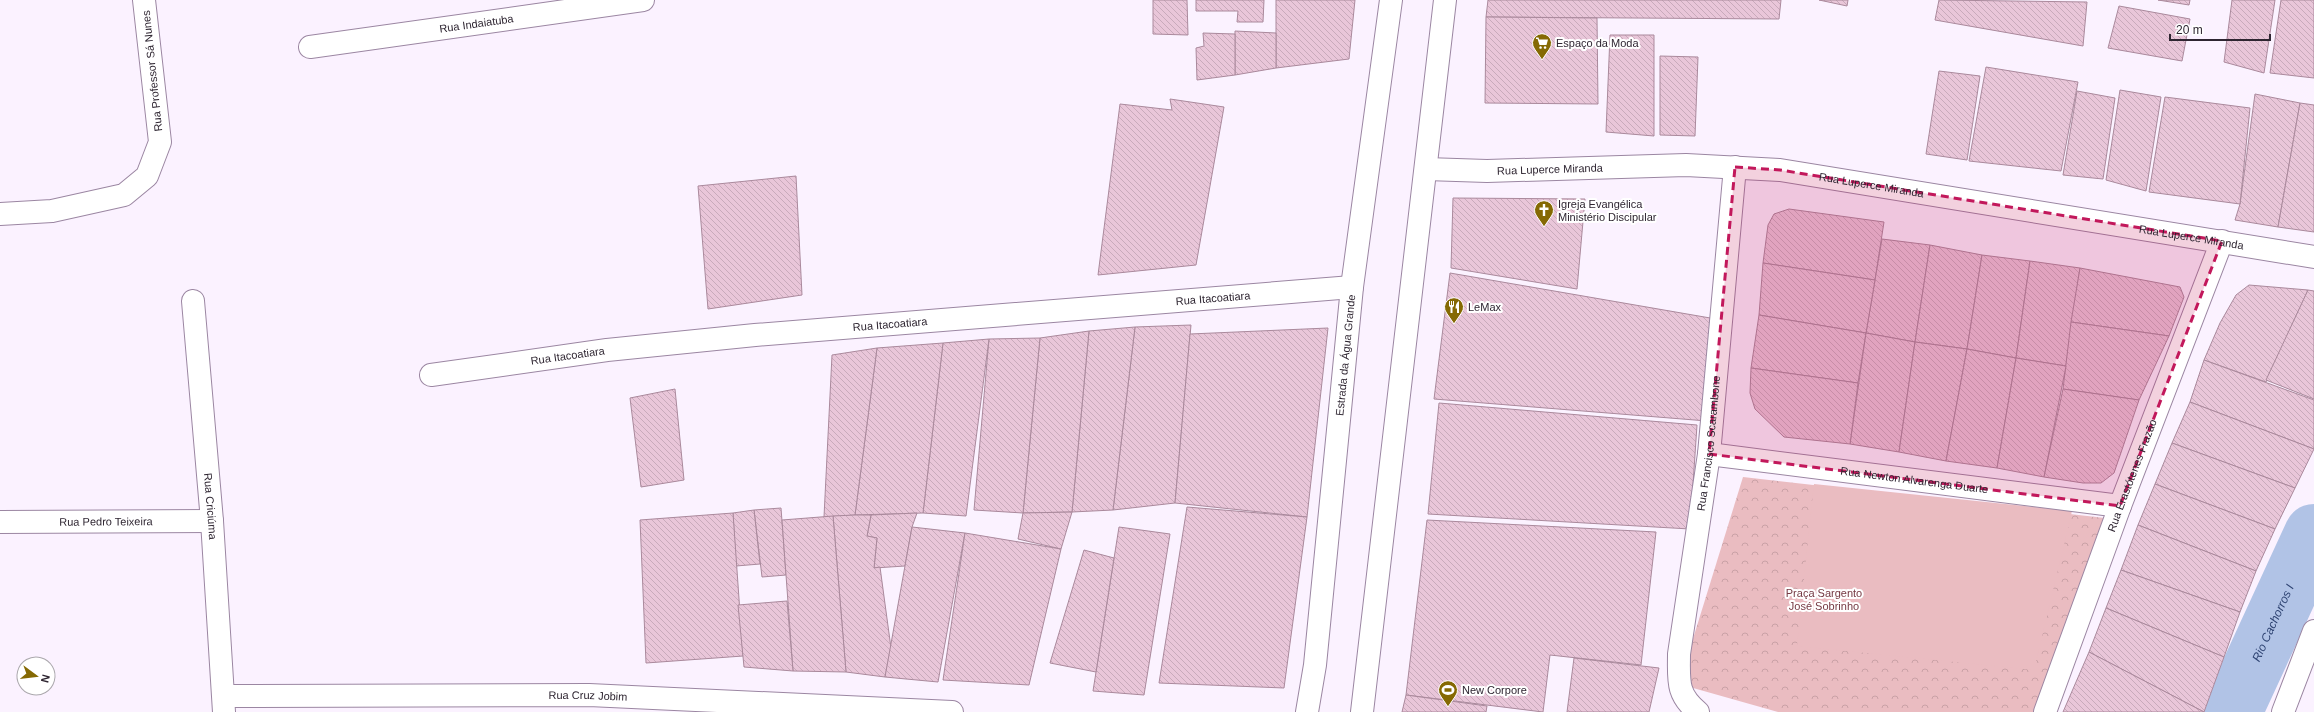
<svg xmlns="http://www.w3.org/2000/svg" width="2314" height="712" font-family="Helvetica,sans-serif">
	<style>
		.park { fill: url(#park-crowns) }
		.pitch { fill: #eabcc1 }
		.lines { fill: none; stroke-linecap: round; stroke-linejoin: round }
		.river { stroke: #b1c3e6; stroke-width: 60 }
		.building { fill: url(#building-back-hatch); stroke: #aa899c }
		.minor-casing { stroke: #9b86a2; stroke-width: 24 }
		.secondary-casing { stroke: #9b86a2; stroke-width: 24 }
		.minor { stroke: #fff; stroke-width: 22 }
		.secondary { stroke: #fff; stroke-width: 22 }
		.marked { fill: #c2185b; fill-opacity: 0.2; stroke: #c2185b; stroke-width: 3; stroke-dasharray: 8 5; stroke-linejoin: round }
		.labels { text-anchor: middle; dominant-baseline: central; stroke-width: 4; stroke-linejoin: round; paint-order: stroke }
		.street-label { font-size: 11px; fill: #2e2531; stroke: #fff }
		.poi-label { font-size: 11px; fill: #2e2531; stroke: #fff; text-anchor: start }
		.park-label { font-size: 11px; fill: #753943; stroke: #fff }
		.water-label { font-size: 12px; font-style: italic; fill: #2e4372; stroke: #fff }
	</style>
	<defs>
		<pattern id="park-crowns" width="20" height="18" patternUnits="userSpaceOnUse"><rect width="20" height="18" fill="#eabcc1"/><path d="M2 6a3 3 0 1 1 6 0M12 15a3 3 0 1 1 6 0" fill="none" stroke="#c9a1a6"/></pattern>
		<pattern id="building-back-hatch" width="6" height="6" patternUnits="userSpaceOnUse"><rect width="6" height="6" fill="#e9c6d9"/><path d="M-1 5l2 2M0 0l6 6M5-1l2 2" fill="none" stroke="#c8aabb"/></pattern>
	</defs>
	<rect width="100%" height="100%" fill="#fbf2ff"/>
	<polygon class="park" points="1743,477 2105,518 2036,712 1778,712 1679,684"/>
	<polygon class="pitch" points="1814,484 2072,511 2034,670 1797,646"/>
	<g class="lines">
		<path class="river" id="s1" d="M 2232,712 L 2314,534"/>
	</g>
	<g class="building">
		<polygon points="1153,0 1187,0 1188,35 1153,34"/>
		<polygon points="1196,0 1264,0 1263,22 1237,22 1238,11 1196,11"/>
		<polygon points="1276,0 1355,0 1349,59 1276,68"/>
		<polygon points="1488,0 1781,0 1779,19 1486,17"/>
		<polygon points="1819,0 1848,0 1847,6"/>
		<polygon points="1939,0 2087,2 2083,46 1935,20"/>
		<polygon points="2158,0 2190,0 2189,5"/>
		<polygon points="2232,0 2275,0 2264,73 2224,62"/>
		<polygon points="2281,0 2314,0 2314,78 2270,73"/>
		<polygon points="2119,6 2190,19 2182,61 2108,48"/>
		<polygon points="1486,17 1597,18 1598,104 1485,103"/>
		<polygon points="1235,31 1276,33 1276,68 1235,75"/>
		<polygon points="1203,33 1235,34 1235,75 1197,80 1196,48 1204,46"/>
		<polygon points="1610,35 1654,35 1654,136 1606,132"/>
		<polygon points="1660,56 1698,57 1695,136 1660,135"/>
		<polygon points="1986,67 2078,82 2061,171 1969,161"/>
		<polygon points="1939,71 1980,76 1967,160 1926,154"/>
		<polygon points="2120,90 2161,97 2146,191 2106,180"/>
		<polygon points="2077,91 2115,98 2103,179 2063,175"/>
		<polygon points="2255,94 2300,103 2278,227 2235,220 2240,204"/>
		<polygon points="2165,97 2250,108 2240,204 2149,192"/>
		<polygon points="1170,99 1224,107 1196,265 1098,275 1120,104 1172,110"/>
		<polygon points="2300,103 2314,105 2314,232 2278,227"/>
		<polygon points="796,176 802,295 708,309 698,186"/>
		<polygon points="1453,198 1585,199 1577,289 1451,268"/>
		<polygon points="1789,209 1884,222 1875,280 1763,263 1768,225 1774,214"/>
		<polygon points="1882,239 1930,245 1915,342 1866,333"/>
		<polygon points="1930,245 1982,255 1967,349 1915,342"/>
		<polygon points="1982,255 2030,261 2016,358 1967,349"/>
		<polygon points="2030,261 2080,268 2066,366 2016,358"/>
		<polygon points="1763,263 1875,280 1866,333 1759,315"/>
		<polygon points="2080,268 2180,287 2184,297 2169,336 2071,322"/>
		<polygon points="1450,273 1716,319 1707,421 1434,399"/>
		<polygon points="2249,285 2308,290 2266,382 2204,360 2220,323 2236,295"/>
		<polygon points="2308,290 2314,291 2314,399 2266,380"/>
		<polygon points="1759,315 1866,333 1858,383 1751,368"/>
		<polygon points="2071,322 2169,336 2139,400 2063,389"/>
		<polygon points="1191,325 1175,503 1113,510 1135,327"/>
		<polygon points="1135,327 1113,510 1072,512 1089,331"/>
		<polygon points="1328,328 1307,517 1175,503 1190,334"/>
		<polygon points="1089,331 1072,512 1023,513 1040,338"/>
		<polygon points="1866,333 1915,342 1899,452 1850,444"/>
		<polygon points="1040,338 1023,513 974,510 989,339"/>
		<polygon points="989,339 966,516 923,513 943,343"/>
		<polygon points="1915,342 1967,349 1946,461 1899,452"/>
		<polygon points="943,343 923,513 855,515 877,348"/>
		<polygon points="877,348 855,515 824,517 832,355"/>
		<polygon points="1967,349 2016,358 1997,468 1946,461"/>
		<polygon points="2016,358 2066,366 2044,477 1997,468"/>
		<polygon points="2204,360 2314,400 2314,449 2190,402"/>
		<polygon points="1751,368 1858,383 1850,444 1784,437 1755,409 1750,393"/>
		<polygon points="675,389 684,480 641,487 630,398"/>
		<polygon points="2063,389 2139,400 2114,473 2101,483 2083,483 2044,477"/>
		<polygon points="2190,402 2314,449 2295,488 2172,443"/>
		<polygon points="1439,403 1697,425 1690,529 1428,514"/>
		<polygon points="2172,443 2295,488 2275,529 2155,484"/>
		<polygon points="2155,484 2275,529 2256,571 2138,525"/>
		<polygon points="1187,507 1307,517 1284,688 1159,683"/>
		<polygon points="781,508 786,575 762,577 754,510"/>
		<polygon points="754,510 760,564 736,566 733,513"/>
		<polygon points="1072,512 1061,549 1018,539 1023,513"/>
		<polygon points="733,513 743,656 646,663 640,520"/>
		<polygon points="917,513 912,527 905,566 874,568 877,538 867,536 871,515"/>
		<polygon points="855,515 871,515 867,536 877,538 874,568 880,567 891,648 885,677 846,672 833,516"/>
		<polygon points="833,516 846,672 793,671 782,520"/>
		<polygon points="1427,520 1656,532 1641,665 1550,655 1543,712 1406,695"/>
		<polygon points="2138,525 2256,571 2240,612 2121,570"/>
		<polygon points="912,527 965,533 938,682 885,677"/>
		<polygon points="1119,527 1170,534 1144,695 1093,691"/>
		<polygon points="965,533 1061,549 1029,685 943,680"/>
		<polygon points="1084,550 1114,558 1096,672 1050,663"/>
		<polygon points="2121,570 2240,612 2224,657 2106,608"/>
		<polygon points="787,601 793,671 744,667 738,605"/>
		<polygon points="2106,608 2224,657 2204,712 2089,652"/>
		<polygon points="2089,652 2204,712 2063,712"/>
		<polygon points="1574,658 1659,668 1649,712 1567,712"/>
		<polygon points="1406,695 1487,706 1486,712 1402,712"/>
	</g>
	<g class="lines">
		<defs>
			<g id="minor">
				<path id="s2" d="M 310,47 L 643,0"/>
				<path id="s3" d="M 1426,169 L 1487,171 L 1686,165 L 1780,170 L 2314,257"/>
				<polyline points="0,214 52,211 124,195 147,176 160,142 144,0"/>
				<path id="s4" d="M 193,301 L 212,521 L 224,712"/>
				<path id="s5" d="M 431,375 L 607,350 L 755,335 L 1352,287"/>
				<path id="s6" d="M 1709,454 L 2120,506"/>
				<path id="s7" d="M 0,522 L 212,521"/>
				<path id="s8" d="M 224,696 L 589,695 L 952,712"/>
				<path id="s9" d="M 1698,712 C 1676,694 1679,680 1679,654 L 1709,454 L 1735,167"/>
				<path id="s10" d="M 2045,712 L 2120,506 L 2222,241"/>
				<polyline points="2283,712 2314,631"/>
			</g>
			<g id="secondary">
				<path id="s11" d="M 1307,712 L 1315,665 L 1352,287 L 1391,0"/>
				<polyline points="1362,712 1445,0"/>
			</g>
		</defs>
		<use href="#minor" class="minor-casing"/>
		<use href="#secondary" class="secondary-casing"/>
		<use href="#minor" class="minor"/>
		<use href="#secondary" class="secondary"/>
	</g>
	<path class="marked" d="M 1735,167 L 1780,170 L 2222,241 L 2120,506 L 1709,454 Z"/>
	<defs>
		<symbol id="supermarket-pin" viewBox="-11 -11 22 30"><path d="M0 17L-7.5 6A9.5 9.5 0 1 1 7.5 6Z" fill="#856903" stroke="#fff"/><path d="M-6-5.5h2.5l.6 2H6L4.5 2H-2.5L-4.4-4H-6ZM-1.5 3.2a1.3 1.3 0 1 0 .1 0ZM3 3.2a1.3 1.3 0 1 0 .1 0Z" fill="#fff"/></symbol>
		<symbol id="church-pin" viewBox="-11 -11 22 30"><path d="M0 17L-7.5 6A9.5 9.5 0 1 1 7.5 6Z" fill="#856903" stroke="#fff"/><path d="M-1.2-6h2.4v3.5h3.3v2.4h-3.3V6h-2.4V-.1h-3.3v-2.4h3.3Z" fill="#fff"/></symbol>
		<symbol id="restaurant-pin" viewBox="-11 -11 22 30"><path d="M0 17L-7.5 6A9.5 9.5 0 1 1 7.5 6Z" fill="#856903" stroke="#fff"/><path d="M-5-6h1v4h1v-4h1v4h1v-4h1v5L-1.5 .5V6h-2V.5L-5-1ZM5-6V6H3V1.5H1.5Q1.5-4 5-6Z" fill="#fff"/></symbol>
		<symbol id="stadium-pin" viewBox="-11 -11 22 30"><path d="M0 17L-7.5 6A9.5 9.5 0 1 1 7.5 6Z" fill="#856903" stroke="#fff"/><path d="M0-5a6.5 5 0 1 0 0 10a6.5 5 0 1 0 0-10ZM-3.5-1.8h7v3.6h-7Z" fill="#fff"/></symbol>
	</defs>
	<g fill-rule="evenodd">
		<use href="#supermarket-pin" x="1531" y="32" width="22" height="30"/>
		<use href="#church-pin" x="1533" y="199" width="22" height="30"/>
		<use href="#restaurant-pin" x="1443" y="296" width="22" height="30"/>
		<use href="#stadium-pin" x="1437" y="679" width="22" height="30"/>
	</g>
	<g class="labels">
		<g class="street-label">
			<text stroke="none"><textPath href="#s2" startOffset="168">Rua Indaiatuba</textPath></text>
			<text transform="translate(152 71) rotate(-96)">Rua Professor Sá Nunes</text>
			<text stroke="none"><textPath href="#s3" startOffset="124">Rua Luperce Miranda</textPath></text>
			<text stroke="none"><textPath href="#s3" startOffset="447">Rua Luperce Miranda</textPath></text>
			<text stroke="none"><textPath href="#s3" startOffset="771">Rua Luperce Miranda</textPath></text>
			<text stroke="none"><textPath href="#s5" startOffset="786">Rua Itacoatiara</textPath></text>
			<text stroke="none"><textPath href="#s5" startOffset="462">Rua Itacoatiara</textPath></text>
			<text stroke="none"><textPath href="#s5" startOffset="138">Rua Itacoatiara</textPath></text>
			<text stroke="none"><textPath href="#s11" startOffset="359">Estrada da Água Grande</textPath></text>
			<text stroke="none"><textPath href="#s9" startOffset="277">Rua Francisco Scarambone</textPath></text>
			<text stroke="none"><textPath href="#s10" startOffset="252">Rua Erastótenes Frazão</textPath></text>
			<text stroke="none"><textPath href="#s6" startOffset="207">Rua Newton Alvarenga Duarte</textPath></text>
			<text stroke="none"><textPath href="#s4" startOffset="206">Rua Criciúma</textPath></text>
			<text stroke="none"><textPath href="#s7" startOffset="106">Rua Pedro Teixeira</textPath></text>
			<text stroke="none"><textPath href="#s8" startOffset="364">Rua Cruz Jobim</textPath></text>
		</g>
		<g class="poi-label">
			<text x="1556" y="43">Espaço da Moda</text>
			<text x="1558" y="204">Igreja Evangélica<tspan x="1558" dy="13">Ministério Discipular</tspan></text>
			<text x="1468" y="307">LeMax</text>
			<text x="1462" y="690">New Corpore</text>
		</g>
		<g class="park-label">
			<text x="1824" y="593">Praça Sargento<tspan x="1824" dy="13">José Sobrinho</tspan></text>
		</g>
		<g class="water-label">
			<text stroke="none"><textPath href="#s1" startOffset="98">Rio Cachorros I</textPath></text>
		</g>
	</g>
	<g transform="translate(36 676) rotate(105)"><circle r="19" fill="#ffffff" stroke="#aba8ad"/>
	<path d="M0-3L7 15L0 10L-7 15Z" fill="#856903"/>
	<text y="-6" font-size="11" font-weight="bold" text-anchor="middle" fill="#2e2531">N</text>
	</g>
	<path d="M2170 34v6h100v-6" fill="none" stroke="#2e2531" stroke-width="2"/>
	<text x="2176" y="34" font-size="12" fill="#2e2531" stroke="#ffffff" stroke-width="3" paint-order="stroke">20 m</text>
</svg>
